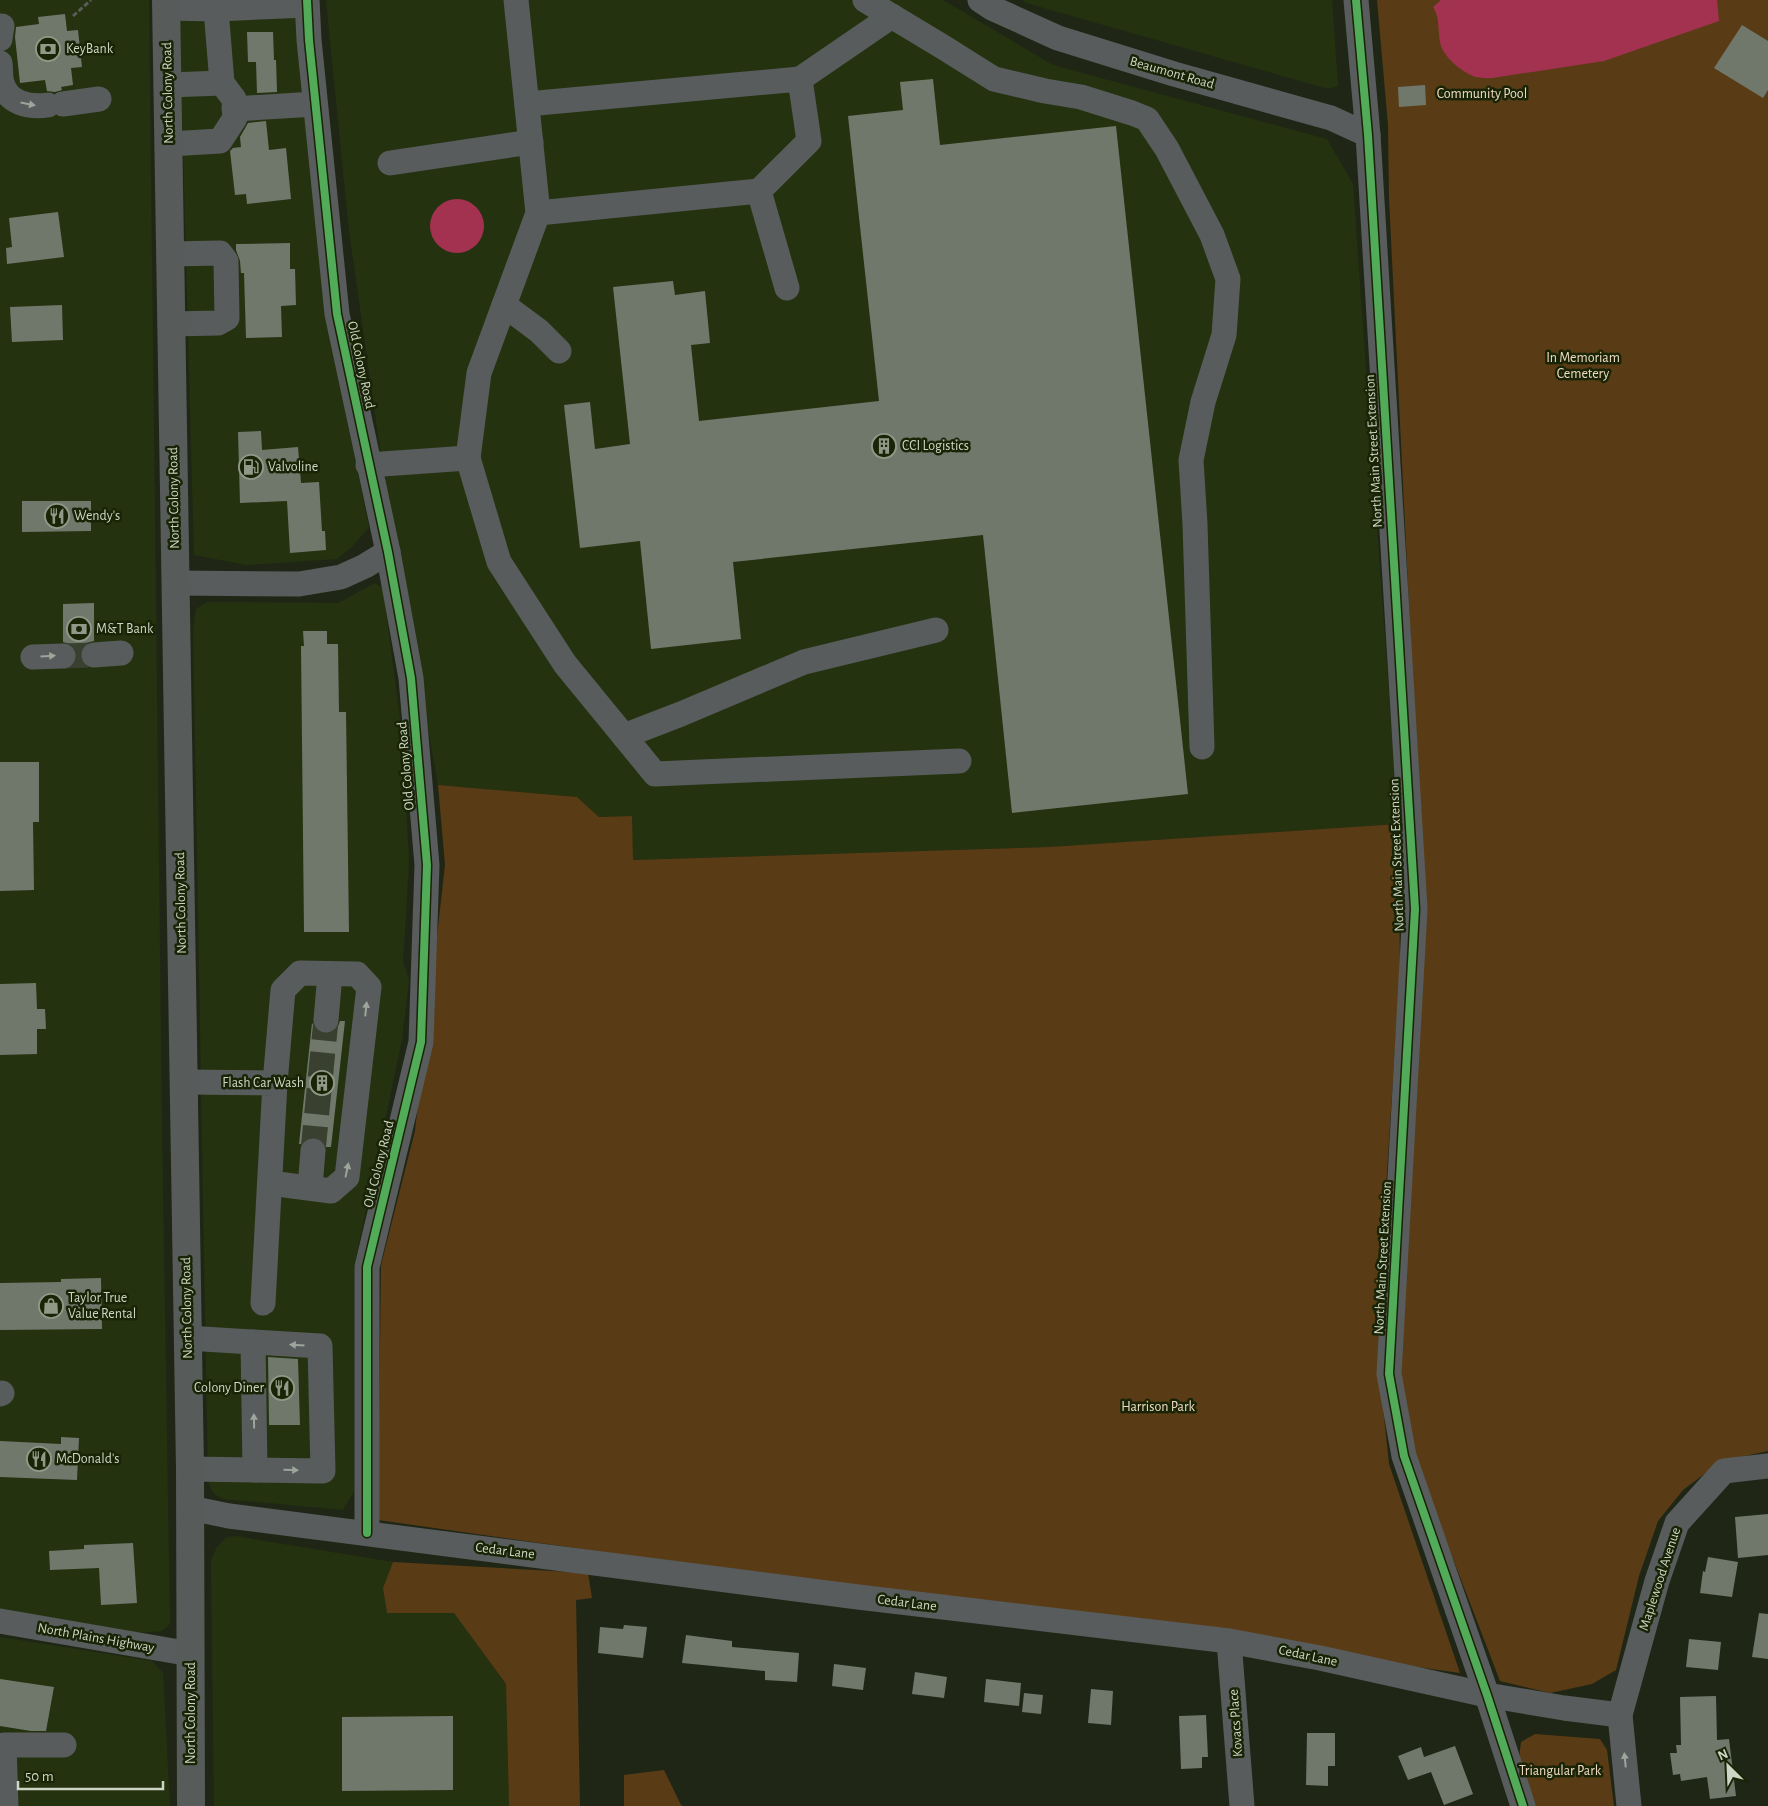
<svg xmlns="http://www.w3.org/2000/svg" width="1768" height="1806" font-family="'Alegreya Sans',sans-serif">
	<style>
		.built { fill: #24320f }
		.green { fill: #593c16 }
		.water { fill: #a33250 }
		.building { fill: #70786c }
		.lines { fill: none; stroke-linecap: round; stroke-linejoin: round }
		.minor-tunnel { stroke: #3a4030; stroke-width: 25; stroke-dasharray: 25 12; stroke-linecap: butt }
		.path { stroke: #595c5a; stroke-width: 3; stroke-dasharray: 5 2.5; stroke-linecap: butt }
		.minor { stroke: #585c5d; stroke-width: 25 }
		.major { stroke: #575c5a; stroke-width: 28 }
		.cycleway-casing { stroke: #182405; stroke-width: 11 }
		.cycleway { stroke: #51ab58; stroke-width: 8 }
		.oneway { fill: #9ea59b }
		.labels { text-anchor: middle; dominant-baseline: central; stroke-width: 5; stroke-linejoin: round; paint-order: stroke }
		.poi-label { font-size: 14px; fill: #cdd6c4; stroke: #182405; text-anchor: start }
		.street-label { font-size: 14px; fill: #cdd6c4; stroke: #182405 }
		.park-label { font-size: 14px; fill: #f0dac4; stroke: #182405 }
	</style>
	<rect width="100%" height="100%" fill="#202616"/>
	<g class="built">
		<polygon points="0,0 149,0 162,1127 170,1624 162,1631 112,1635 0,1610"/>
		<polygon points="179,0 301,0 325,284 346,416 369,527 352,547 337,559 246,565 194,555"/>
		<polygon points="326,0 943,0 1053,65 1327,139 1353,184 1398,824 1049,847 633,860 631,816 599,817 577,797 438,785 386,491 349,231"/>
		<polygon points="1022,0 1332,0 1338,86 1328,89 1026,3"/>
		<polygon points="375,583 383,589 403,741 409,863 403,962 409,980 402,1040 354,1267 354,1491 343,1510 223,1499 213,1493 208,1482 193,630 196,609 207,602 338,603"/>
		<polygon points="235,1536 393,1562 383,1588 387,1613 454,1613 506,1684 509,1806 214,1806 211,1560 217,1547 227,1537"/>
		<polygon points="0,1637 152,1661 163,1673 170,1806 0,1806"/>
	</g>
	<g class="green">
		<polygon points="1377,0 1768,0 1768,1451 1740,1457 1711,1469 1683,1490 1658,1521 1639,1576 1616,1670 1592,1684 1550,1693 1500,1681 1407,1439 1398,1377 1423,891 1389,198 1388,125"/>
		<polygon points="438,785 577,797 599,817 632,816 633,860 1049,847 1398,824 1400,968 1384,1219 1380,1380 1389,1464 1460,1673 378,1520 381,1265 415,1131 445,865"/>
		<polygon points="393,1562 588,1573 592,1598 576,1600 580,1806 509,1806 506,1684 454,1613 387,1613 383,1588"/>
		<polygon points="1535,1734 1600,1739 1607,1750 1614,1806 1534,1806 1519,1758 1521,1742"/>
		<polygon points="664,1770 681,1805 683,1806 624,1806 624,1775"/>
	</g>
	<g class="water">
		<path d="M 1441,0 L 1717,0 L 1719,21 L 1604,61 L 1492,78 C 1487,78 1481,78 1476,77 C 1463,73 1446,59 1441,46 C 1437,33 1441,19 1433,7 Z"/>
		<circle cx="457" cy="226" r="27"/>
	</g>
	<g class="building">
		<polygon points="65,14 67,31 78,30 82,67 71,68 73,85 61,87 62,90 55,92 47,91 45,80 20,83 15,37 16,27 39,24 38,17"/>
		<polygon points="1742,25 1768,41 1768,90 1763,98 1714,68"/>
		<polygon points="247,32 273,32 274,60 276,60 277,92 257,93 256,62 248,62"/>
		<polygon points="933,79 940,145 1116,126 1188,794 1012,813 983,535 733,562 741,639 651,649 640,541 580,548 564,405 590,402 595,449 630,444 613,287 673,281 675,295 705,291 710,343 691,345 699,421 879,401 848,116 903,110 900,82"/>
		<polygon points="1425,85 1426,105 1399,107 1398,87"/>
		<polygon points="266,121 269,150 286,148 291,199 247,204 246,194 235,195 230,151 233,148 241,147 240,137 248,123"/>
		<polygon points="58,212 64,257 7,264 6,248 12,247 9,218"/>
		<polygon points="290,243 290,269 295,269 296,305 281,306 282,337 246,338 244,273 241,273 240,261 236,250 236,244"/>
		<polygon points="62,305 63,340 12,342 10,307"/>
		<polygon points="261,431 262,450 298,447 301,483 319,482 322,531 325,531 326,550 290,553 287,501 240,503 238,432"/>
		<polygon points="22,501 91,501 91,531 22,532"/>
		<polygon points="94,603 94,641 86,643 81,649 80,657 82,663 85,666 73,666 76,662 77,655 75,648 70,644 63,642 63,604"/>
		<polygon points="303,631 327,631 327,644 338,644 339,712 346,712 349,932 304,932 301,646 304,646"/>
		<polygon points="0,762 39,762 39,822 33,822 34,890 0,891"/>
		<polygon points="36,983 37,1009 45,1009 46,1029 37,1029 37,1054 0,1055 0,984"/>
		<polygon points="340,1021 345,1021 331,1147 326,1147 322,1140 315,1137 307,1138 301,1144 299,1144 312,1023 317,1031 325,1034 332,1033 337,1029"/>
		<polygon points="101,1278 102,1329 0,1330 0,1283 61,1282 61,1279"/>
		<polygon points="268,1357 298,1359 300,1425 269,1425"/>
		<polygon points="61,1437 79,1438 77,1480 0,1477 0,1441 61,1444"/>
		<polygon points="1768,1514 1768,1555 1738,1558 1735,1517"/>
		<polygon points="133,1543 137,1603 101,1605 99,1568 50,1570 49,1551 84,1549 84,1545"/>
		<polygon points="1708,1557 1738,1562 1732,1597 1700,1593 1703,1571 1705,1572"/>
		<polygon points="1759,1613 1768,1614 1768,1659 1752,1657"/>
		<polygon points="624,1625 647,1627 643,1658 598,1653 600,1627 623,1629"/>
		<polygon points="686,1635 732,1641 732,1647 799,1653 797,1682 765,1680 765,1671 682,1663"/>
		<polygon points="1689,1639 1721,1642 1718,1670 1686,1667"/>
		<polygon points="834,1664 866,1668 863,1690 832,1686"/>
		<polygon points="915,1672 947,1677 944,1698 912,1694"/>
		<polygon points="0,1679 54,1687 46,1731 31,1731 0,1726"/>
		<polygon points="986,1679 1021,1683 1019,1706 984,1702"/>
		<polygon points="1091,1689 1113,1691 1111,1725 1088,1723"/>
		<polygon points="1024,1693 1043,1695 1041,1714 1022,1712"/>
		<polygon points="1716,1696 1717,1740 1729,1739 1736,1796 1710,1799 1707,1777 1681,1781 1680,1774 1673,1775 1670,1753 1677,1753 1676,1745 1681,1745 1680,1697"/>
		<polygon points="1206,1715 1208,1757 1202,1757 1202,1768 1181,1769 1179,1716"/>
		<polygon points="453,1716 453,1790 342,1791 342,1717"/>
		<polygon points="1307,1733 1335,1733 1335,1766 1328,1766 1328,1786 1306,1785"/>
		<polygon points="1455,1746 1473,1794 1444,1805 1431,1772 1408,1780 1398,1756 1421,1747 1424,1757"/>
	</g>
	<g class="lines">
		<g class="minor-tunnel">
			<polyline points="63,656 94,655"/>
			<polyline points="313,1151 326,1020"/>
		</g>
		<polyline class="path" points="73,16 91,0"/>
		<g class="minor">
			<polyline points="307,0 309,40 337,314 388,552 411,678 427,865 421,1042 367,1267 367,1533"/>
			<polyline points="865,0 943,47 994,79 1045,91 1081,97 1132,113 1147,119 1167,149 1212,235 1228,279 1224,335 1203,402 1191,460 1195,524 1202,747"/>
			<polyline points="980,0 992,8 1058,38 1174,74 1331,118 1368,135"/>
			<polyline points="1356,0 1368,135 1415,909 1389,1374 1404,1456 1487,1695 1523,1806"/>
			<polyline points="167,8 216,9 307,5"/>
			<polyline points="0,39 2,26"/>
			<path d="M 0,63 C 1,69 0,77 2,83 C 8,103 29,108 48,105"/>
			<polyline points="800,79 892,16"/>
			<polyline points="168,85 222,83 216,9"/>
			<polyline points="63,104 99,99"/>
			<polyline points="527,104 800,79 809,141 759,191 538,213"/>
			<polyline points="234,109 315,104"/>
			<polyline points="169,144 220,141 235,118 234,99 222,83"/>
			<polyline points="390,163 531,142"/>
			<polyline points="759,191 787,288"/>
			<polyline points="170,254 220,253 226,261 227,318 218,323 171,324"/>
			<polyline points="504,305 539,331 559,351"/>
			<polyline points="468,458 499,562 565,664 655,774 959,761"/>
			<polyline points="368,465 468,458 479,373 538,213 516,0"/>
			<polyline points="176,583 299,584 341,577 365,566 388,552"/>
			<polyline points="94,655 121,653"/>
			<polyline points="33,657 63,656"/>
			<polyline points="624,736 681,714 804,662 936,630"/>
			<polyline points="326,1020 330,974"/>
			<polyline points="184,1082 275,1083 263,1303"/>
			<polyline points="270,1183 331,1191 347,1177 369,987 357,974 300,973 283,990 275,1083"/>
			<polyline points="310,1187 313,1151"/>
			<polyline points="187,1338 320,1346 323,1471 190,1469"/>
			<polyline points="253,1342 255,1470"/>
			<polyline points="0,1394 2,1393"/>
			<polyline points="190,1508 229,1516 858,1597 1229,1641 1320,1658 1487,1695 1564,1708 1620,1715"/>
			<polyline points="0,1621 191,1654"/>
			<polyline points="1229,1641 1242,1806"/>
			<polyline points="6,1806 4,1745 64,1745"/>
			<polyline points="1629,1806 1620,1715 1657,1581 1677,1523 1724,1471 1768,1466"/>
		</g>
		<polyline class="major" points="166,0 190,1469 191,1806"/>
		<defs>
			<g id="cycleway">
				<polyline points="307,0 309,40 337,314 388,552 411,678 427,865 421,1042 367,1267 367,1533"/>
				<polyline points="1356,0 1368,135 1415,909 1389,1374 1404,1456 1487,1695 1523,1806"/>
			</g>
		</defs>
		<use href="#cycleway" class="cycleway-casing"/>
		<use href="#cycleway" class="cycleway"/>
	</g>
	<defs><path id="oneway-solid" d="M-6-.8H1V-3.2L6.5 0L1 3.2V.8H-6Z" transform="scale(1.25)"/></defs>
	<g class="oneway">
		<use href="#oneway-solid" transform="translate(28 104) rotate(11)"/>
		<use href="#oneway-solid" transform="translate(48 656) rotate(-3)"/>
		<use href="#oneway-solid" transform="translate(366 1009) rotate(-84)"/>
		<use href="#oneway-solid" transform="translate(347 1170) rotate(-78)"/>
		<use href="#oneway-solid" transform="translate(297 1345) rotate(-177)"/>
		<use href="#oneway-solid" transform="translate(254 1421) rotate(-91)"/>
		<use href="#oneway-solid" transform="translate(291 1470) rotate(1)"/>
		<use href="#oneway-solid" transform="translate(1625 1760) rotate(-96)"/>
	</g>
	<defs>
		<symbol id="bank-ring" viewBox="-11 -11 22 22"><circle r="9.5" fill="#182405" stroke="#909887" stroke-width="1.5"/><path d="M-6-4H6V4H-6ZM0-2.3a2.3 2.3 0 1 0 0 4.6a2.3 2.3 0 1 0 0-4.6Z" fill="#909887"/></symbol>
		<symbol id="building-ring" viewBox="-11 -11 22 22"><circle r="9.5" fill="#182405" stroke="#909887" stroke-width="1.5"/><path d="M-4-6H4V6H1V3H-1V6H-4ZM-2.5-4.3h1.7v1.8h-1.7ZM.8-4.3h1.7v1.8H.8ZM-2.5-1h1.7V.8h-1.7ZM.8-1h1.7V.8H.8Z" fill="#909887"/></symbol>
		<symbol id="fuel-ring" viewBox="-11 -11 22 22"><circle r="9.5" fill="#182405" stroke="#909887" stroke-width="1.5"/><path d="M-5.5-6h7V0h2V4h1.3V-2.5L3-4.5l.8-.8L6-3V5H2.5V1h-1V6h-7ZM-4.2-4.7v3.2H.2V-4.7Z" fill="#909887"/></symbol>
		<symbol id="restaurant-ring" viewBox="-11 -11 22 22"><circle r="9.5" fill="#182405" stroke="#909887" stroke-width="1.5"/><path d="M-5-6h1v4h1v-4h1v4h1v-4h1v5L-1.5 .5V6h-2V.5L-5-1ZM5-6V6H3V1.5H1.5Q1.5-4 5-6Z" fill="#909887"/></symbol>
		<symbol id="shop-ring" viewBox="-11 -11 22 22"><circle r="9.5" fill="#182405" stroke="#909887" stroke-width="1.5"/><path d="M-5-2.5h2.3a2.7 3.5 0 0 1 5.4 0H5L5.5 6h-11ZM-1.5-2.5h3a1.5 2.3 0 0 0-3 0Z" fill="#909887"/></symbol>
	</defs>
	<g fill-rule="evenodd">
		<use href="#bank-ring" x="34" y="35" width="28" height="28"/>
		<use href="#building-ring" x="870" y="432" width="28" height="28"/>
		<use href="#fuel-ring" x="237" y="453" width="28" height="28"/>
		<use href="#restaurant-ring" x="43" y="502" width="28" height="28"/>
		<use href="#bank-ring" x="65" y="615" width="28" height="28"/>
		<use href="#building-ring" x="308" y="1069" width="28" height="28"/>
		<use href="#shop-ring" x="37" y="1292" width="28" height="28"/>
		<use href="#restaurant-ring" x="268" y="1374" width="28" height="28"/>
		<use href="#restaurant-ring" x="25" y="1445" width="28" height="28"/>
	</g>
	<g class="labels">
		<g class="poi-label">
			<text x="66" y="49">KeyBank</text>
			<text x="902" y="446">CCI Logistics</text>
			<text x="268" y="467">Valvoline</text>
			<text x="74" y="516">Wendy's</text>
			<text x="96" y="629">M&amp;T Bank</text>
			<text x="304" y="1083" text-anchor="end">Flash Car Wash</text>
			<text x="68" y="1298">Taylor True<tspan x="68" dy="16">Value Rental</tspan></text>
			<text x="264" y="1388" text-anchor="end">Colony Diner</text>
			<text x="56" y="1459">McDonald's</text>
		</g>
		<g class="street-label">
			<text transform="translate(1172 73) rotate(16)">Beaumont Road</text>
			<text transform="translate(168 93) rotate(-91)">North Colony Road</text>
			<text transform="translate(361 365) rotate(78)">Old Colony Road</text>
			<text transform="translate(1374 451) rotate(-93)">North Main Street Extension</text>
			<text transform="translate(174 498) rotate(-91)">North Colony Road</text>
			<text transform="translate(406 766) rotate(-95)">Old Colony Road</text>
			<text transform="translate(1397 855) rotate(-92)">North Main Street Extension</text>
			<text transform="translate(181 903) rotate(-91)">North Colony Road</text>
			<text transform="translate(379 1164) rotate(-76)">Old Colony Road</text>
			<text transform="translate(1383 1258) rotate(-87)">North Main Street Extension</text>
			<text transform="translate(187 1308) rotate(-91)">North Colony Road</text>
			<text transform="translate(505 1551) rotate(7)">Cedar Lane</text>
			<text transform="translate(1660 1579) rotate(-72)">Maplewood Avenue</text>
			<text transform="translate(907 1603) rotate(7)">Cedar Lane</text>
			<text transform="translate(96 1638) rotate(10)">North Plains Highway</text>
			<text transform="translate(1308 1656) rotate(12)">Cedar Lane</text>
			<text transform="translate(191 1713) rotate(-90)">North Colony Road</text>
			<text transform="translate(1236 1723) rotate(-94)">Kovacs Place</text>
		</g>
		<g class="park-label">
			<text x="1482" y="94">Community Pool</text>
			<text x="1583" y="358">In Memoriam<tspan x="1583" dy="16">Cemetery</tspan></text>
			<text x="1158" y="1407">Harrison Park</text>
			<text x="1560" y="1771">Triangular Park</text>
		</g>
	</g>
	<g transform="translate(1728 1766) rotate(336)" stroke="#182405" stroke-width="4" paint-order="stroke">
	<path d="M0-4L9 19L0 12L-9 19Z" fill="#cdd6c4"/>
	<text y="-8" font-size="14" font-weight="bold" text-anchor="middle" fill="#cdd6c4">N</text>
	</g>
	<path d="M18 1781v8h145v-8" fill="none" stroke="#cdd6c4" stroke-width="2.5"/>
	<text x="25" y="1781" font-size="15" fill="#cdd6c4" stroke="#182405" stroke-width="4" paint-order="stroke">50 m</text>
</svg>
